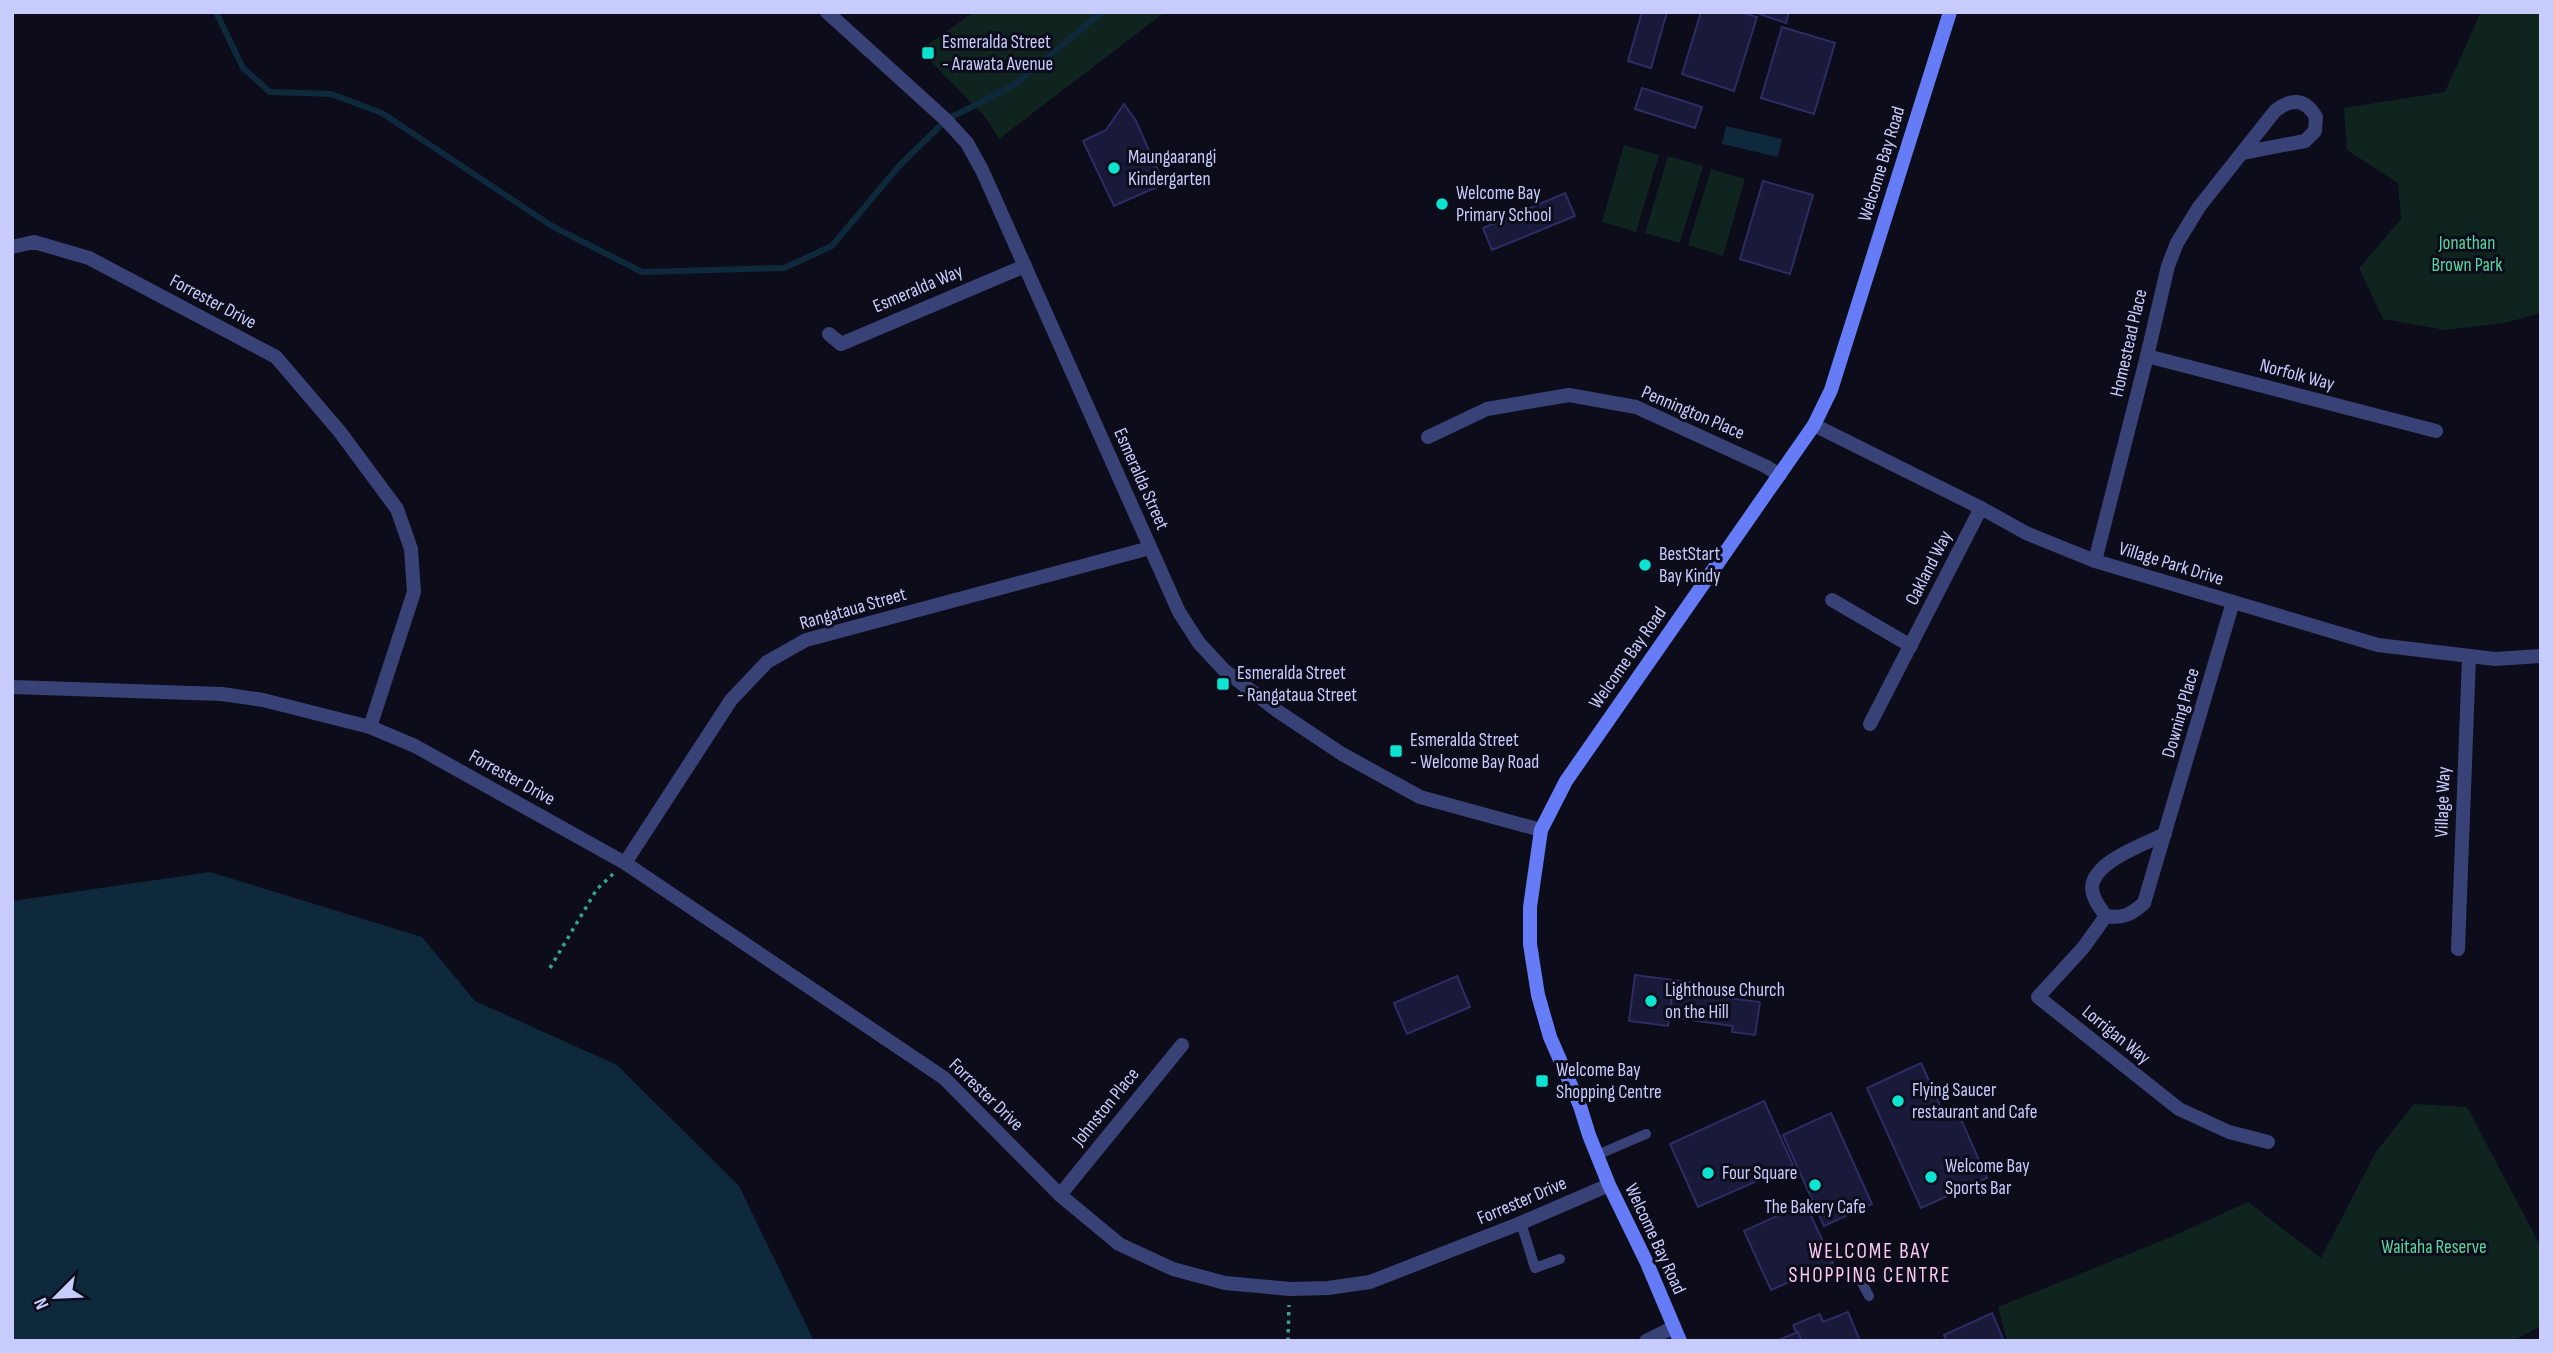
<svg xmlns="http://www.w3.org/2000/svg" width="2553" height="1353" font-family="'Sofia Sans Condensed',sans-serif">
	<style>
		.green { fill: #0f241f }
		.water { fill: #0e293c }
		.lines { fill: none; stroke-linecap: round; stroke-linejoin: round }
		.stream { stroke: #0e293c; stroke-width: 6 }
		.building { fill: #19193a; stroke: #2d2c65; stroke-width: 2 }
		.path { stroke: #33a589; stroke-width: 3.5; stroke-dasharray: 3.5 5; stroke-linecap: butt }
		.service { stroke: #394277; stroke-width: 10 }
		.minor { stroke: #394277; stroke-width: 14 }
		.secondary { stroke: #657cf6; stroke-width: 14 }
		.poi-dot { fill: #0de3d1; stroke: #0c0c1a; stroke-width: 2.5 }
		.labels { text-anchor: middle; dominant-baseline: central; stroke-width: 6; stroke-linejoin: round; paint-order: stroke }
		.poi-label { font-size: 19px; fill: #c8ccfc; stroke: #0c0c1a; text-anchor: start }
		.street-label { font-size: 19px; fill: #c8ccfc; stroke: #0c0c1a }
		.park-label { font-size: 19px; fill: #5ad6a0; stroke: #0c0c1a }
		.neighbourhood-label { font-size: 21px; letter-spacing: 2px; fill: #fccaf3; stroke: #0c0c1a }
	</style>
	<rect width="100%" height="100%" fill="#0c0c1a"/>
	<g class="green">
		<polygon points="974,12 1165,12 999,139 986,118 920,50"/>
		<polygon points="2487,12 2541,12 2541,313 2505,323 2445,330 2383,319 2359,268 2401,219 2398,183 2347,150 2344,108 2445,92 2480,14"/>
		<polygon points="1624,145 1659,155 1636,232 1602,222"/>
		<polygon points="1668,156 1703,166 1680,243 1645,233"/>
		<polygon points="1711,169 1745,179 1723,256 1688,245"/>
		<polygon points="2414,1104 2467,1107 2541,1247 2541,1326 2513,1341 2007,1341 1998,1307 2171,1237 2248,1202 2321,1258 2376,1152"/>
	</g>
	<g class="water">
		<polygon points="1726,126 1782,139 1778,157 1722,144"/>
		<polygon points="210,872 422,937 475,1001 617,1065 739,1186 814,1341 12,1341 12,901"/>
	</g>
	<g class="lines">
		<polyline class="stream" points="216,12 243,68 270,92 331,94 382,113 552,226 642,272 784,268 832,246 899,166 946,120 1014,85 1102,12"/>
	</g>
	<g class="building">
		<polygon points="1642,12 1667,12 1651,68 1628,61"/>
		<polygon points="1701,12 1740,12 1757,17 1734,91 1682,74"/>
		<polygon points="1754,12 1789,12 1786,23"/>
		<polygon points="1782,27 1835,43 1814,114 1761,98"/>
		<polygon points="1642,88 1702,107 1695,128 1635,109"/>
		<polygon points="1124,104 1136,121 1164,184 1114,206 1083,141 1106,130"/>
		<polygon points="1763,181 1813,195 1790,274 1740,259"/>
		<polygon points="1565,193 1575,216 1492,250 1483,228"/>
		<polygon points="1635,975 1674,980 1668,1026 1629,1021"/>
		<polygon points="1457,976 1470,1007 1407,1034 1394,1003"/>
		<polygon points="1674,980 1704,984 1703,995 1760,1002 1755,1035 1732,1032 1733,1026 1669,1017"/>
		<polygon points="1921,1063 1943,1112 1955,1106 1987,1178 1921,1208 1867,1088"/>
		<polygon points="1764,1101 1793,1165 1698,1207 1670,1144"/>
		<polygon points="1831,1113 1872,1204 1824,1226 1783,1135"/>
		<polygon points="1805,1203 1833,1263 1771,1290 1744,1231"/>
		<polygon points="1848,1312 1860,1341 1800,1341 1793,1325 1820,1314 1823,1322"/>
		<polygon points="1992,1313 2004,1341 1946,1341 1944,1335"/>
		<polygon points="1798,1332 1802,1341 1776,1341"/>
	</g>
	<g class="lines">
		<g class="path">
			<polyline points="550,968 597,889 613,874"/>
			<polyline points="1288,1341 1289,1305"/>
		</g>
		<g class="service">
			<polyline points="1597,1155 1646,1134"/>
			<polyline points="1521,1223 1535,1268 1560,1259"/>
			<polyline points="1862,1283 1869,1296"/>
		</g>
		<g class="minor">
			<polyline points="827,12 946,120 967,143 982,170 1179,612 1199,643 1224,670 1279,712 1342,754 1420,797 1541,830"/>
			<polyline points="12,247 34,242 89,258 276,357 340,432 397,509 411,549 414,592 370,727"/>
			<polyline points="829,334 841,344 1025,266"/>
			<polyline points="2147,356 2436,431"/>
			<polyline points="1814,425 1981,508 2026,533 2095,561 2378,645 2495,659 2541,656"/>
			<polyline points="1428,437 1487,409 1569,395 1636,407 1765,466 1780,475"/>
			<path d="M 2095,561 L 2147,356 L 2168,266 L 2177,243 L 2199,207 L 2275,111 C 2291,98 2305,98 2316,117 L 2315,131 L 2305,141 L 2242,153"/>
			<polyline points="1832,600 1911,646"/>
			<polyline points="12,687 222,694 263,700 370,727 415,746 625,863 944,1078 1060,1195 1119,1244 1173,1269 1225,1283 1290,1289 1328,1288 1370,1282 1521,1223 1609,1185"/>
			<polyline points="1870,724 1981,508"/>
			<path d="M 2165,834 C 2145,844 2094,861 2092,887 C 2092,898 2100,908 2106,916 C 2123,919 2132,914 2144,903 L 2233,602"/>
			<polyline points="625,863 731,700 767,662 806,640 1150,548"/>
			<polyline points="2106,916 2083,948 2038,997 2179,1109 2229,1132 2268,1142"/>
			<polyline points="2458,949 2469,657"/>
			<polyline points="1060,1195 1182,1045"/>
			<polyline points="1646,1341 1674,1327"/>
		</g>
		<polyline class="secondary" points="1680,1341 1647,1263 1609,1185 1589,1135 1580,1106 1550,1037 1538,995 1530,944 1530,907 1541,830 1566,781 1814,425 1831,390 1950,12"/>
	</g>
	<g class="poi-dot">
		<rect x="921" y="46" width="14" height="14" rx="3.5"/>
		<circle cx="1114" cy="168" r="7"/>
		<circle cx="1442" cy="204" r="7"/>
		<circle cx="1645" cy="565" r="7"/>
		<rect x="1216" y="677" width="14" height="14" rx="3.5"/>
		<rect x="1389" y="744" width="14" height="14" rx="3.5"/>
		<circle cx="1651" cy="1001" r="7"/>
		<rect x="1535" y="1074" width="14" height="14" rx="3.5"/>
		<circle cx="1898" cy="1101" r="7"/>
		<circle cx="1708" cy="1173" r="7"/>
		<circle cx="1931" cy="1177" r="7"/>
		<circle cx="1815" cy="1185" r="7"/>
	</g>
	<g class="labels">
		<g class="poi-label">
			<text x="942" y="42">Esmeralda Street<tspan x="942" dy="22">- Arawata Avenue</tspan></text>
			<text x="1128" y="157">Maungaarangi<tspan x="1128" dy="22">Kindergarten</tspan></text>
			<text x="1456" y="193">Welcome Bay<tspan x="1456" dy="22">Primary School</tspan></text>
			<text x="1659" y="554">BestStart<tspan x="1659" dy="22">Bay Kindy</tspan></text>
			<text x="1237" y="673">Esmeralda Street<tspan x="1237" dy="22">- Rangataua Street</tspan></text>
			<text x="1410" y="740">Esmeralda Street<tspan x="1410" dy="22">- Welcome Bay Road</tspan></text>
			<text x="1665" y="990">Lighthouse Church<tspan x="1665" dy="22">on the Hill</tspan></text>
			<text x="1556" y="1070">Welcome Bay<tspan x="1556" dy="22">Shopping Centre</tspan></text>
			<text x="1912" y="1090">Flying Saucer<tspan x="1912" dy="22">restaurant and Cafe</tspan></text>
			<text x="1945" y="1166">Welcome Bay<tspan x="1945" dy="22">Sports Bar</tspan></text>
			<text x="1722" y="1173">Four Square</text>
			<text x="1815" y="1207" text-anchor="middle">The Bakery Cafe</text>
		</g>
		<g class="street-label">
			<text transform="translate(1882 164) rotate(-73)">Welcome Bay Road</text>
			<text transform="translate(918 289) rotate(-23)">Esmeralda Way</text>
			<text transform="translate(213 302) rotate(28)">Forrester Drive</text>
			<text transform="translate(2129 343) rotate(-77)">Homestead Place</text>
			<text transform="translate(2297 375) rotate(15)">Norfolk Way</text>
			<text transform="translate(1693 413) rotate(23)">Pennington Place</text>
			<text transform="translate(1141 479) rotate(66)">Esmeralda Street</text>
			<text transform="translate(2171 564) rotate(17)">Village Park Drive</text>
			<text transform="translate(1929 568) rotate(-63)">Oakland Way</text>
			<text transform="translate(853 609) rotate(-16)">Rangataua Street</text>
			<text transform="translate(1628 658) rotate(-55)">Welcome Bay Road</text>
			<text transform="translate(2181 713) rotate(-74)">Downing Place</text>
			<text transform="translate(512 778) rotate(29)">Forrester Drive</text>
			<text transform="translate(2443 802) rotate(-88)">Village Way</text>
			<text transform="translate(2116 1035) rotate(39)">Lorrigan Way</text>
			<text transform="translate(986 1095) rotate(44)">Forrester Drive</text>
			<text transform="translate(1106 1107) rotate(-51)">Johnston Place</text>
			<text transform="translate(1522 1201) rotate(-23)">Forrester Drive</text>
			<text transform="translate(1655 1239) rotate(65)">Welcome Bay Road</text>
		</g>
		<g class="park-label">
			<text x="2467" y="243">Jonathan<tspan x="2467" dy="22">Brown Park</tspan></text>
			<text x="2434" y="1247">Waitaha Reserve</text>
		</g>
		<g class="neighbourhood-label">
			<text x="1870" y="1251">WELCOME BAY<tspan x="1870" dy="24">SHOPPING CENTRE</tspan></text>
		</g>
	</g>
	<rect width="2553" height="1353" fill="none" stroke="#c8ccfc" stroke-width="28"/>
	<g transform="translate(56 1297) rotate(246)" stroke="#0c0c1a" stroke-width="5" paint-order="stroke">
	<path d="M0-5L12 26L0 18L-12 26Z" fill="#c8ccfc"/>
	<text y="-10" font-size="19" font-weight="bold" text-anchor="middle" fill="#c8ccfc">N</text>
	</g>
</svg>
